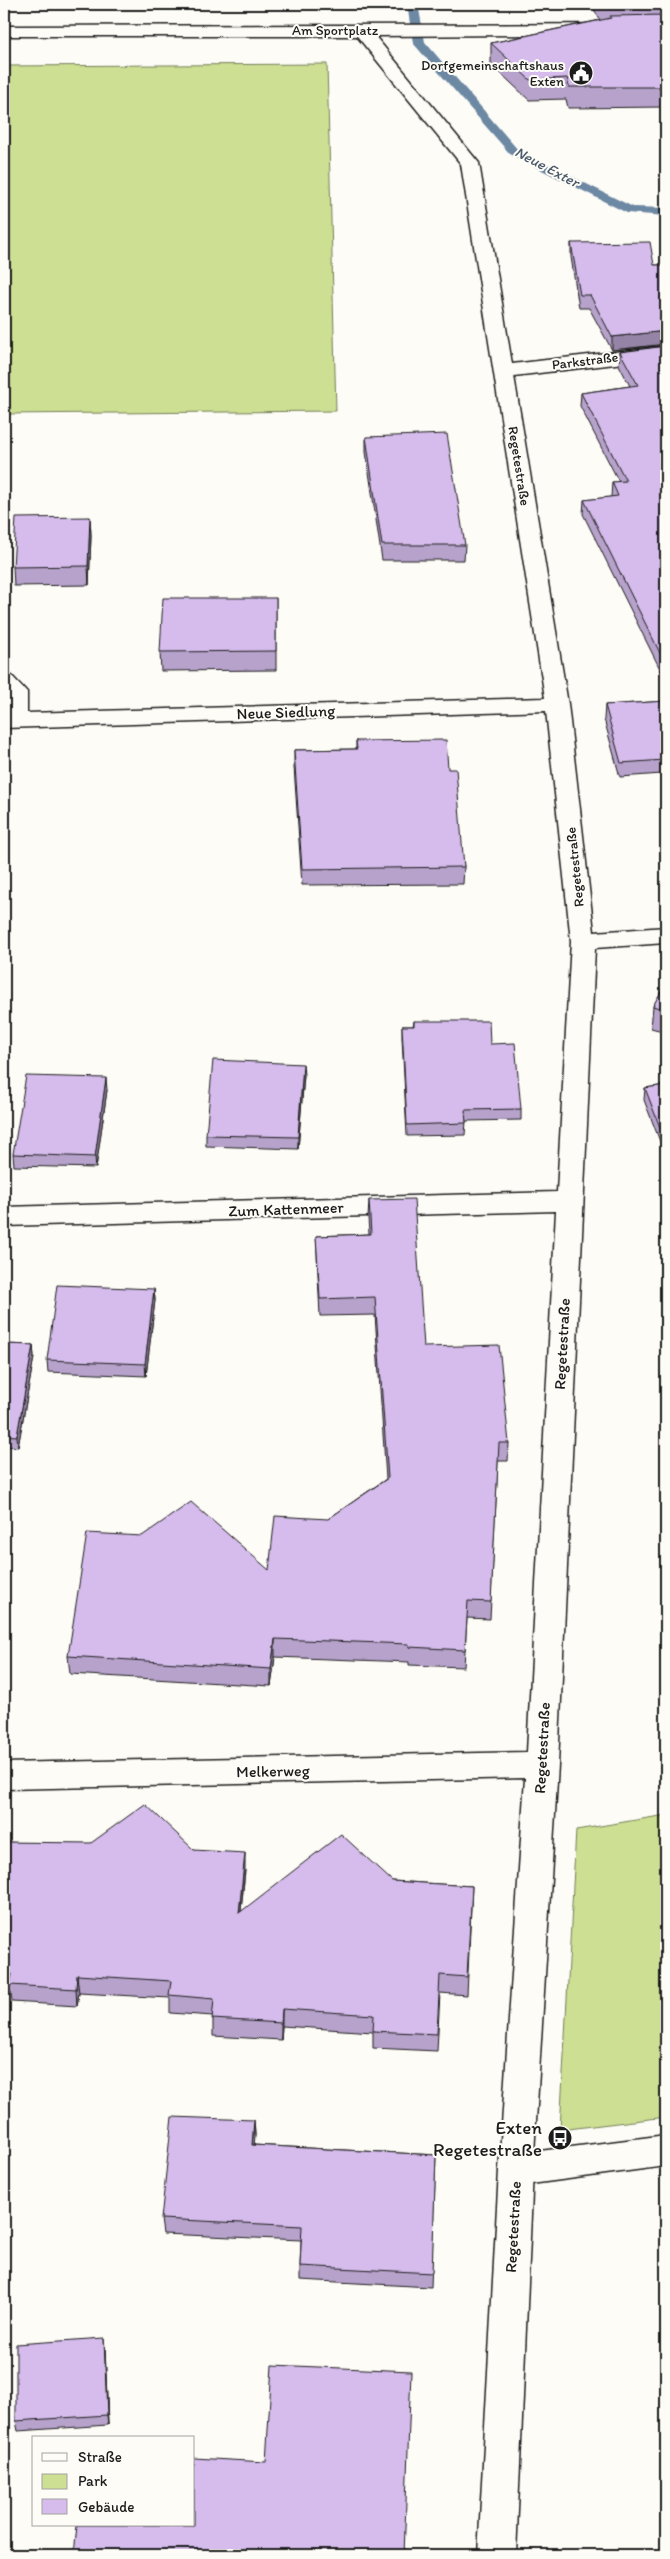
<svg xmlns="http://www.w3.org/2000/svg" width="670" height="2559" font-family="Itim,sans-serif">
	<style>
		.green { fill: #cddf93; stroke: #747e58 }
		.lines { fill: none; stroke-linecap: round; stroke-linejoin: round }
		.stream { fill: #6c88a3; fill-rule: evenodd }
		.service-casing { stroke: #1c1c1c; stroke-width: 3 }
		.minor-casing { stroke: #1c1c1c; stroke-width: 3 }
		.service { fill: #fdfcf7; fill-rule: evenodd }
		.minor { fill: #fdfcf7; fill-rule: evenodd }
		.wall { fill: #b7a2cb; stroke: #1c1c1c }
		.shaded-wall { fill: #9584a5; stroke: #1c1c1c }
		.building { fill: #d5bcec; stroke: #1c1c1c }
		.labels { text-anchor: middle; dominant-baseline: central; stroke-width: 4; stroke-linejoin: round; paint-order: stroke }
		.far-street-label { font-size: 14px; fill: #1c1c1c; stroke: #fdfcf7 }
		.far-poi-label { font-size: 14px; fill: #1c1c1c; stroke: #fdfcf7; text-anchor: end }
		.far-water-label { font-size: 15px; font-style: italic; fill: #4b5b6b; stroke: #fdfcf7 }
		.street-label { font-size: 16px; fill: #1c1c1c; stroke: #fdfcf7 }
		.near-poi-label { font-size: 19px; fill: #1c1c1c; stroke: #fdfcf7; text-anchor: end }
	</style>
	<rect width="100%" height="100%" fill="#fdfcf7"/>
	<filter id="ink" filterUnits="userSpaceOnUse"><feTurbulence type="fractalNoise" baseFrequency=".02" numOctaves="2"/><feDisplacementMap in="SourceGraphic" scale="10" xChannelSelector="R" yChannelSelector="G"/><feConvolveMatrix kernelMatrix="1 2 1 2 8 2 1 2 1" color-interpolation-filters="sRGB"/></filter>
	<g filter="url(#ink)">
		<g class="green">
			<polygon points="327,64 336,411 4,414 4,66"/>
			<polygon points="666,1815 666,2117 560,2130 576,1830"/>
		</g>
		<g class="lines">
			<polygon class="stream" points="407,4 418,4 425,42 518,150 633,207 666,208 666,216 627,213 510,154 413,43"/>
			<defs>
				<polygon id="service" points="666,2135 666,2166 516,2186 504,2181 499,2170 504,2159 516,2154"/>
				<polygon id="minor" points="666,24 666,34 375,36 479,163 512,364 666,346 666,358 514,376 568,704 594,932 666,927 666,943 595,948 558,1765 533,2170 516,2555 478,2555 499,2170 525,1778 4,1789 4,1763 527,1752 556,1211 4,1226 4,1207 557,1192 571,941 546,711 4,728 4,674 12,676 27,692 27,713 545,698 461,164 357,36 4,36 4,26"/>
			</defs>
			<use href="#service" class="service-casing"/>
			<use href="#minor" class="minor-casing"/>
			<use href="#service" class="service"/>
			<use href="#minor" class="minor"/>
		</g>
		<g class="wall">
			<polygon points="591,4 666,4 666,107 568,108 566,99 529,100 491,64 491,43 600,20"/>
			<polygon points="571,243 654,265 666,265 666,345 612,350 589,308 579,308 571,257"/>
			<polygon points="666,346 666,681 583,514 584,500 611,497 612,482 619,482 580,406 581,393 630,386 619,365 620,352"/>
			<polygon points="366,437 465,545 464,560 382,560 366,452"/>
			<polygon points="90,517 91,536 89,585 14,586 13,567"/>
			<polygon points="276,598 276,670 161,671 160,652"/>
			<polygon points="666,701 666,784 662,774 620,777 604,719 605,705"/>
			<polygon points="356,741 448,769 464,867 463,884 302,885 294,767 294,750 356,749"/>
			<polygon points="666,983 666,1032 651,1028 653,1006"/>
			<polygon points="414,1021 490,1044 521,1109 521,1120 466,1121 465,1135 407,1136 402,1038 402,1026 413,1026"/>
			<polygon points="304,1075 298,1149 206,1146 206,1135"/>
			<polygon points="666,1085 666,1157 644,1100 645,1088"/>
			<polygon points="107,1090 96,1168 14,1166 13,1154"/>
			<polygon points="369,1200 424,1347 509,1443 508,1461 498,1461 490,1619 467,1618 464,1667 409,1665 409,1662 275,1657 271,1686 70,1674 68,1656 269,1570 328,1519 386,1479 375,1315 320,1316 317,1254 316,1236 369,1234 368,1218"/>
			<polygon points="154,1289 155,1300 146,1376 48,1372 47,1360"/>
			<polygon points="4,1344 33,1345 34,1357 18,1447 4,1446"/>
			<polygon points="4,1842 194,1850 245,1870 241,1911 392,1881 472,1886 467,1995 440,1993 437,2051 373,2048 373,2032 282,2026 281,2040 213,2036 213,2016 170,2013 170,1998 79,1993 77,2006 12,2002 11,1992 4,1992"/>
			<polygon points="254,2120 255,2135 254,2145 436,2155 431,2287 300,2280 300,2266 301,2240 163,2234 161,2219"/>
			<polygon points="105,2348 108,2425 18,2431 16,2421"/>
			<polygon points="666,2458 666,2539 665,2465"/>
		</g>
		<g class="shaded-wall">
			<polygon points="666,331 666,344 612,350 612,337"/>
			<polygon points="90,517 91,536 89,585 88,566"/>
			<polygon points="9,813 10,826 4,853 4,835"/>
			<polygon points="303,1064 304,1075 298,1149 298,1137"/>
			<polygon points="106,1078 107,1090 96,1168 95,1157"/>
			<polygon points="154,1289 155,1300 146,1376 145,1364"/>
			<polygon points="33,1345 34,1357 18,1447 17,1436"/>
			<polygon points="275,1639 275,1657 271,1686 271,1669"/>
			<polygon points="245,1853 245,1870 239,1930 239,1913"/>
			<polygon points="77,1975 79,1993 77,2006 76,1989"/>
			<polygon points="282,2009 282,2026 281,2040 281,2023"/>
			<polygon points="254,2120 255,2135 253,2160 252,2145"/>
			<polygon points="104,2338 105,2348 108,2425 107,2415"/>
		</g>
		<g class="building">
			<polygon points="666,15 666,87 569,87 567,78 530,80 491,43 611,18 610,16"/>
			<polygon points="650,242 654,265 666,265 666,331 612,337 590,295 580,295 571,243"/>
			<polygon points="666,346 666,665 584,500 618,496 612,482 626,481 581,393 638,385 620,352"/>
			<polygon points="447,434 465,545 382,545 366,437"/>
			<polygon points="90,517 88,566 13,567 16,518"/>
			<polygon points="163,598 276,598 276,651 160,652"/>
			<polygon points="666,701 666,767 664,760 621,763 605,705"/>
			<polygon points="446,740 448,769 456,769 464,867 302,869 294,750 357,749 356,741"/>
			<polygon points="4,813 9,813 4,835"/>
			<polygon points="666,983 666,1010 653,1006"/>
			<polygon points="414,1021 489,1021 490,1044 515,1043 521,1109 465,1110 466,1123 407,1125 402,1026 414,1026"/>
			<polygon points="213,1060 303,1064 298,1137 206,1135"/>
			<polygon points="26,1076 106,1078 95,1157 13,1154"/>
			<polygon points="666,1085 666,1143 645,1088"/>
			<polygon points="414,1199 424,1347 499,1345 509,1443 499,1443 491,1602 468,1601 465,1650 409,1647 409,1644 275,1639 271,1669 68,1656 87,1533 142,1536 191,1502 269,1570 275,1516 328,1519 388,1478 375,1297 320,1299 316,1236 371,1234 369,1200"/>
			<polygon points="57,1285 154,1289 145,1364 47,1360"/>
			<polygon points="4,1344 33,1345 17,1436 4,1435"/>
			<polygon points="145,1804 194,1850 245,1853 239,1913 341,1834 392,1881 472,1886 467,1977 440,1975 437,2034 373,2031 374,2015 282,2009 281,2023 212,2019 214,1999 169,1995 171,1981 77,1975 76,1989 10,1985 12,1974 4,1974 4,1842 91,1843"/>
			<polygon points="172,2117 254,2120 252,2145 436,2155 432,2273 300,2266 302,2226 161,2219"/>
			<polygon points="104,2338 107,2415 16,2421 16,2344"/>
			<polygon points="272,2365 411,2371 404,2555 74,2555 77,2525 194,2525 194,2458 266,2462"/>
		</g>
	</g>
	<defs>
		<symbol id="civic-disc" viewBox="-11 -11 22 22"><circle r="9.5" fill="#1c1c1c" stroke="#fdfcf7"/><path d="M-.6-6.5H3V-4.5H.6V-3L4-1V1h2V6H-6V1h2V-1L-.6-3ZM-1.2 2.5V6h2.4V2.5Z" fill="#fff"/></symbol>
		<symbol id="bus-disc" viewBox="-11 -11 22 22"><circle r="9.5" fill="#1c1c1c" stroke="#fdfcf7"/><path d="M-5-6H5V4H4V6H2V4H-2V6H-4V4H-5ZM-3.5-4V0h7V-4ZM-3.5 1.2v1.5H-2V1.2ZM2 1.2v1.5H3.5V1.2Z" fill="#fff"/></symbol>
	</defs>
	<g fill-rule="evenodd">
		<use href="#civic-disc" x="567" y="59" width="28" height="28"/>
		<use href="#bus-disc" x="546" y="2124" width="28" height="28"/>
	</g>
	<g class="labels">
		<g class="far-street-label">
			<text x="335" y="30">Am Sportplatz</text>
			<text transform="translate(585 361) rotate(-7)">Parkstraße</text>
			<text transform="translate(519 466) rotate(81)">Regetestraße</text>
			<text transform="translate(575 867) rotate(-96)">Regetestraße</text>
		</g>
		<g class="far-poi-label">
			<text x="564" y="65">Dorfgemeinschaftshaus<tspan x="564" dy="16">Exten</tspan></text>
		</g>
		<g class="far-water-label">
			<text transform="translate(547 167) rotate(28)">Neue Exter</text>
		</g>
		<g class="street-label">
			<text transform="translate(286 712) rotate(-2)">Neue Siedlung</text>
			<text transform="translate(286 1209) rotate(-2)">Zum Kattenmeer</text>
			<text transform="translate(562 1344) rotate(-87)">Regetestraße</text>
			<text transform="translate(542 1748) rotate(-87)">Regetestraße</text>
			<text transform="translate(273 1771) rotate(-1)">Melkerweg</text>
			<text transform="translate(513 2227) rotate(-87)">Regetestraße</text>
		</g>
		<g class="near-poi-label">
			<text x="542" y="2127">Exten<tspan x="542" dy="22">Regetestraße</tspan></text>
		</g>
	</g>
	<rect width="670" height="2559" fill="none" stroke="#fdfcf7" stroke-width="20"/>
	<rect x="10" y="10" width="650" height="2539" fill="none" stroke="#1c1c1c" stroke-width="2" filter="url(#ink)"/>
	<rect x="32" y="2436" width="162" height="90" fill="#fdfcf7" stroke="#a3a29f"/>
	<rect x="42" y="2453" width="25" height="8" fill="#fdfcf7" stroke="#a3a29f"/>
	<text x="78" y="2462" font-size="15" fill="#1c1c1c">Straße</text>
	<rect x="42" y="2474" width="25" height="15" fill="#cddf93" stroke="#a3a29f"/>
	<text x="78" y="2486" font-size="15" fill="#1c1c1c">Park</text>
	<rect x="42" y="2499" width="25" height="15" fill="#d5bcec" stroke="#a3a29f"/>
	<text x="78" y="2512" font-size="15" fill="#1c1c1c">Gebäude</text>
</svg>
